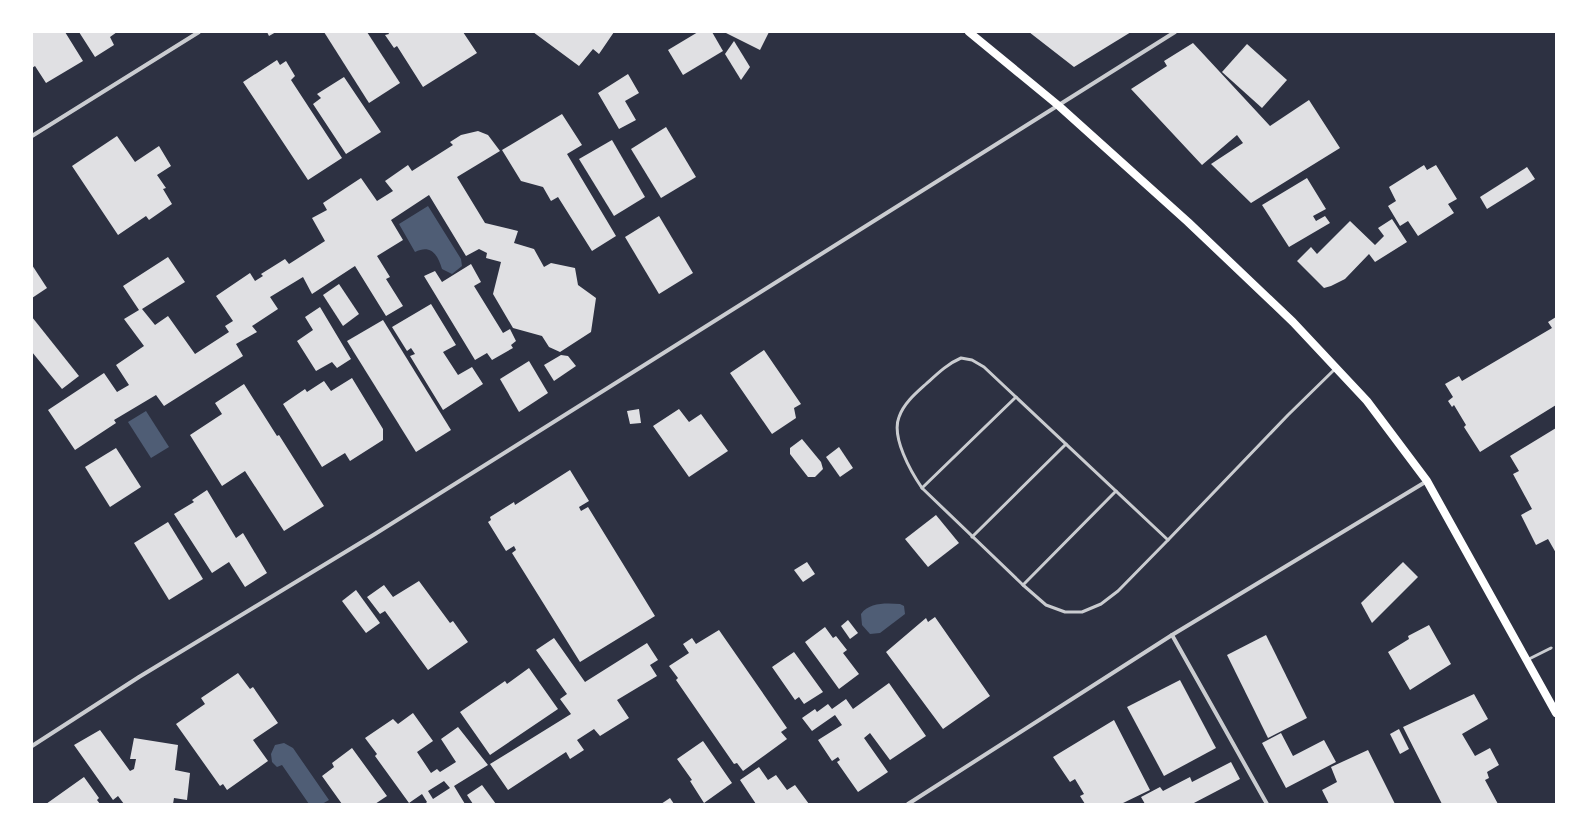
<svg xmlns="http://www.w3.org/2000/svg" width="1588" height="836" font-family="'Public Sans',sans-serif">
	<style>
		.water { fill: #4f5d75 }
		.building { fill: #e0e0e3; fill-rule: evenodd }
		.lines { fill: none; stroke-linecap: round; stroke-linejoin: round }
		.service { stroke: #caccd0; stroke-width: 3 }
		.minor { stroke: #caccd0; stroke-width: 4 }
		.secondary { stroke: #fff; stroke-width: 8 }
	</style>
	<rect width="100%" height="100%" fill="#2d3142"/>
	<g class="water">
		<path d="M 428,206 L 461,259 L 462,266 L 452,274 L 442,269 C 438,255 431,244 415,252 L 399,224 Z"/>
		<polygon points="146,411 169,447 151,458 128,422"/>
		<path d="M 900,604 L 904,606 L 905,614 L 880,633 L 870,634 L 862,625 L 861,614 C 869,602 887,603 900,604 Z"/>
		<polygon points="284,743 293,748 329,800 322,804 309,804 282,765 277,767 272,762 271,754 275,745"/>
	</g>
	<g class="building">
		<polygon points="32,32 65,32 83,61 46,83 35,66 32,68"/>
		<polygon points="79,32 117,32 110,37 114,45 95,57"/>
		<polygon points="267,32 276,32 269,36"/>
		<polygon points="324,32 367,32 400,83 369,103"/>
		<polygon points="388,32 463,32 477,53 423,87 397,46 394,48 385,35 389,34"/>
		<polygon points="533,32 614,32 599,54 593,49 579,66"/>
		<polygon points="698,32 712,32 723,51 683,75 668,50"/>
		<polygon points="724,32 769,32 760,50"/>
		<polygon points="1029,32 1131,32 1074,67"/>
		<polygon points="734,41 750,67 741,80 725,54"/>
		<polygon points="1193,43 1270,126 1309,100 1340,148 1251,203 1211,164 1243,143 1237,135 1202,165 1131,89 1167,66 1164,61"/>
		<polygon points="1247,44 1287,80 1262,108 1222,72"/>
		<polygon points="277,60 280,65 286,61 295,76 291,80 342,158 308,180 243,82"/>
		<polygon points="628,74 639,93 625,101 636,120 619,129 598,93"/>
		<polygon points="344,77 381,132 346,154 313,104 321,98 317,94"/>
		<polygon points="562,114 582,145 567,154 616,236 592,251 558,197 551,201 543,187 521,181 502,150"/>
		<polygon points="666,127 696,177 661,198 631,149"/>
		<polygon points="478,131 488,135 500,151 457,177 485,223 518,231 514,243 534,249 544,267 551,263 575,268 578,285 596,298 591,332 560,352 549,347 542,336 513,328 493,294 501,262 486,258 487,253 479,249 466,256 429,195 391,220 403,240 377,256 390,277 386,279 403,306 386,316 355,266 312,294 303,277 270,297 278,309 252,326 257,332 236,344 243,356 164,406 156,395 114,420 116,423 75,450 48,410 104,373 117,392 129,385 116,365 144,346 124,319 139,310 123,286 168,257 185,282 142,309 155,325 168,316 195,354 229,332 225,326 233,321 216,296 250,273 255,281 263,276 261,274 285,259 289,264 325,241 312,218 327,210 323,203 361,178 377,201 393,191 385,181 408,165 412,171 453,145 450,142 461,135"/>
		<polygon points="117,136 135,162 159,146 171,166 157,175 166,188 163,189 172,204 149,220 146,216 118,235 72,166"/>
		<polygon points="612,140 645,197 614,216 579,159"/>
		<polygon points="1424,165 1427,170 1436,165 1457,199 1448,204 1454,213 1418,236 1408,221 1400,226 1388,206 1396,201 1389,187"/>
		<polygon points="1527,167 1535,179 1487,209 1480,197"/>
		<polygon points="1307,178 1326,209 1313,216 1316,221 1325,216 1330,223 1289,247 1262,205"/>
		<polygon points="659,216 693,273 659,294 625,237"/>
		<polygon points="1392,219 1407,242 1375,262 1369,254 1345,279 1331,286 1324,288 1297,261 1311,247 1317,254 1350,221 1375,245 1384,236 1378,228"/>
		<polygon points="471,264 481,282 474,286 503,333 510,329 516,341 511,345 513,348 492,360 487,353 475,360 424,276 435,271 442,282"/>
		<polygon points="32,265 47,288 32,298"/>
		<polygon points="339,284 359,314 343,326 323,295"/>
		<polygon points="431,304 456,345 443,352 458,375 472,367 483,384 443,410 410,356 415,354 411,348 407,351 392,327"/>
		<polygon points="320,307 351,359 337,368 332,362 316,371 297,341 313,330 305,317"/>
		<polygon points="32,317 79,376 62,389 32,352"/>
		<polygon points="1556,317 1556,405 1480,452 1464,427 1466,425 1454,405 1452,407 1448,401 1453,397 1445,384 1459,376 1462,381 1552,328 1548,322"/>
		<polygon points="383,320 451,430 416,452 347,341"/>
		<polygon points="764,350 801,404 794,408 796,418 772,434 730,373"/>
		<polygon points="561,355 568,356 576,366 554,381 544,365"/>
		<polygon points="529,361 548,393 519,412 500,379"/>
		<polygon points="352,378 383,429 383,440 350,461 345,453 322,467 283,404 305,389 307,392 324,381 331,391"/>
		<polygon points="244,384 277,436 279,435 324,506 284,531 245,471 222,486 190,435 222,414 215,403"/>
		<polygon points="639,409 641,423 630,424 627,411"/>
		<polygon points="679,409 689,422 701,414 728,451 689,477 653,426"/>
		<polygon points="1556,428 1556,553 1548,539 1536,545 1521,515 1532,509 1513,474 1519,471 1510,456"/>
		<polygon points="802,439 821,462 823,469 815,477 808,477 790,454 790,448"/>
		<polygon points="839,447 853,468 840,477 826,457"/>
		<polygon points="116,448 141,487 110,507 85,467"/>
		<polygon points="570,470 589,501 579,507 581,511 588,507 655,616 580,662 512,553 516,550 514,546 506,551 488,522 491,520 490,517 514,502 515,505"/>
		<polygon points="207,490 236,538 243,533 267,573 245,587 229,562 212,573 174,514 194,502 192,500"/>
		<polygon points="936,515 959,543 928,567 905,539"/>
		<polygon points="168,522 203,579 169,600 134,543"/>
		<polygon points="807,562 815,574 803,582 794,570"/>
		<polygon points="1403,562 1418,577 1372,623 1361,603"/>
		<polygon points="419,581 450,623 453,621 468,642 428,670 385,611 380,614 367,597 384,585 393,597"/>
		<polygon points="356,590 380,623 366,633 342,601"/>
		<polygon points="935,617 990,696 943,729 886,652 926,618 928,622"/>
		<polygon points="848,620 858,633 850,639 841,626"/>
		<polygon points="1429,625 1451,664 1410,690 1388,652 1409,639 1408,636"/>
		<polygon points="825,627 833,638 836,636 847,650 843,653 859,674 839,689 805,642"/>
		<polygon points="719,630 787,728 781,732 787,739 743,771 737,763 734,764 676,680 678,678 669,666 689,653 683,644 692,638 696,644"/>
		<polygon points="1266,635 1307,718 1268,738 1227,655"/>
		<polygon points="554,638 585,682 647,643 658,660 650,665 657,676 617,700 629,718 600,736 594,729 577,740 584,750 570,759 566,752 508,790 490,764 571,714 560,699 567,694 536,650"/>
		<polygon points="794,652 823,692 804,704 799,697 795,700 772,667"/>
		<polygon points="529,668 558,709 490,755 460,712 505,681 507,684"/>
		<polygon points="238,673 250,689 253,687 278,723 253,740 268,761 227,790 223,784 220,786 176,724 205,704 201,698"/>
		<polygon points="1180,680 1216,748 1164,776 1127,707"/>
		<polygon points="889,683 926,736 890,760 870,733 864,738 888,772 858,792 837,762 840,760 838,757 832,761 818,740 842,725 835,715 812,731 802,718 815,709 817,712 828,704 832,709 846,699 853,709"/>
		<polygon points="1474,694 1488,719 1462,734 1475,756 1490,748 1499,765 1487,772 1489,778 1485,780 1498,804 1442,804 1403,727"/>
		<path d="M 413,713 L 433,741 L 417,752 L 431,773 L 437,769 L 440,772 L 456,762 L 441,739 L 458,727 L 488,765 L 454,786 L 465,804 L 425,804 L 427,802 L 422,794 L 409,803 L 375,756 L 377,754 L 365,738 L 393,719 L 398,724 ZM 444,781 L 450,788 L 433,799 L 428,791 Z"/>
		<polygon points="1114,720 1150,790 1121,804 1085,804 1080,796 1084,794 1075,779 1070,782 1053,757"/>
		<polygon points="1399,729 1409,749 1400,754 1390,734"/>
		<polygon points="100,730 130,771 134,769 136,759 130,759 134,738 178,745 175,770 190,773 187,800 174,798 173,804 124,804 118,796 113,800 74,745"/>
		<polygon points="1281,733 1293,756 1324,740 1336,762 1286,788 1262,743"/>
		<polygon points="703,741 732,783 704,803 690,781 692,780 677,759"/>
		<polygon points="352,748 387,796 375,804 342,804 322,776 334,767 332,763"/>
		<polygon points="1368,750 1395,804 1329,804 1322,790 1337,782 1331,767"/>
		<polygon points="1231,762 1240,779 1192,804 1145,804 1141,797 1160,787 1163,791 1190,777 1192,782"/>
		<polygon points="759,767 768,780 776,775 787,790 795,785 809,804 756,804 740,780"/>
		<polygon points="84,777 99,798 97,800 100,804 46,804"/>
		<polygon points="482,785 496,804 473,804 467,795"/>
		<polygon points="670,798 674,804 661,804"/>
	</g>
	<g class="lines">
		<g class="service">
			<path d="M 961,358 L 972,360 L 984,367 L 1168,540 L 1118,591 L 1101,604 L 1082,612 L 1065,612 L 1046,605 L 1023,585 L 922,488 C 911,472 891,437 899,417 C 904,403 916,393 926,384 C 937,374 947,364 961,358 Z"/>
			<polyline points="922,488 1016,397"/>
			<polyline points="972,537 1066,444"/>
			<polyline points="1168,540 1288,415 1336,368"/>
			<polyline points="1023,585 1116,491"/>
			<polyline points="1527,660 1551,648"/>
		</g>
		<g class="minor">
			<polyline points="32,136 199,32"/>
			<polyline points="1172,635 1267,804"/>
			<polyline points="32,746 139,677 375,534 1175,32"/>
			<polyline points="908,804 1172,635 1427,481"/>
		</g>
		<polyline class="secondary" points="969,32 1059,106 1188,222 1293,322 1367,401 1427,481 1556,713"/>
	</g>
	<rect width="1588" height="836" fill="none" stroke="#ffffff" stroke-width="66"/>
</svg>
